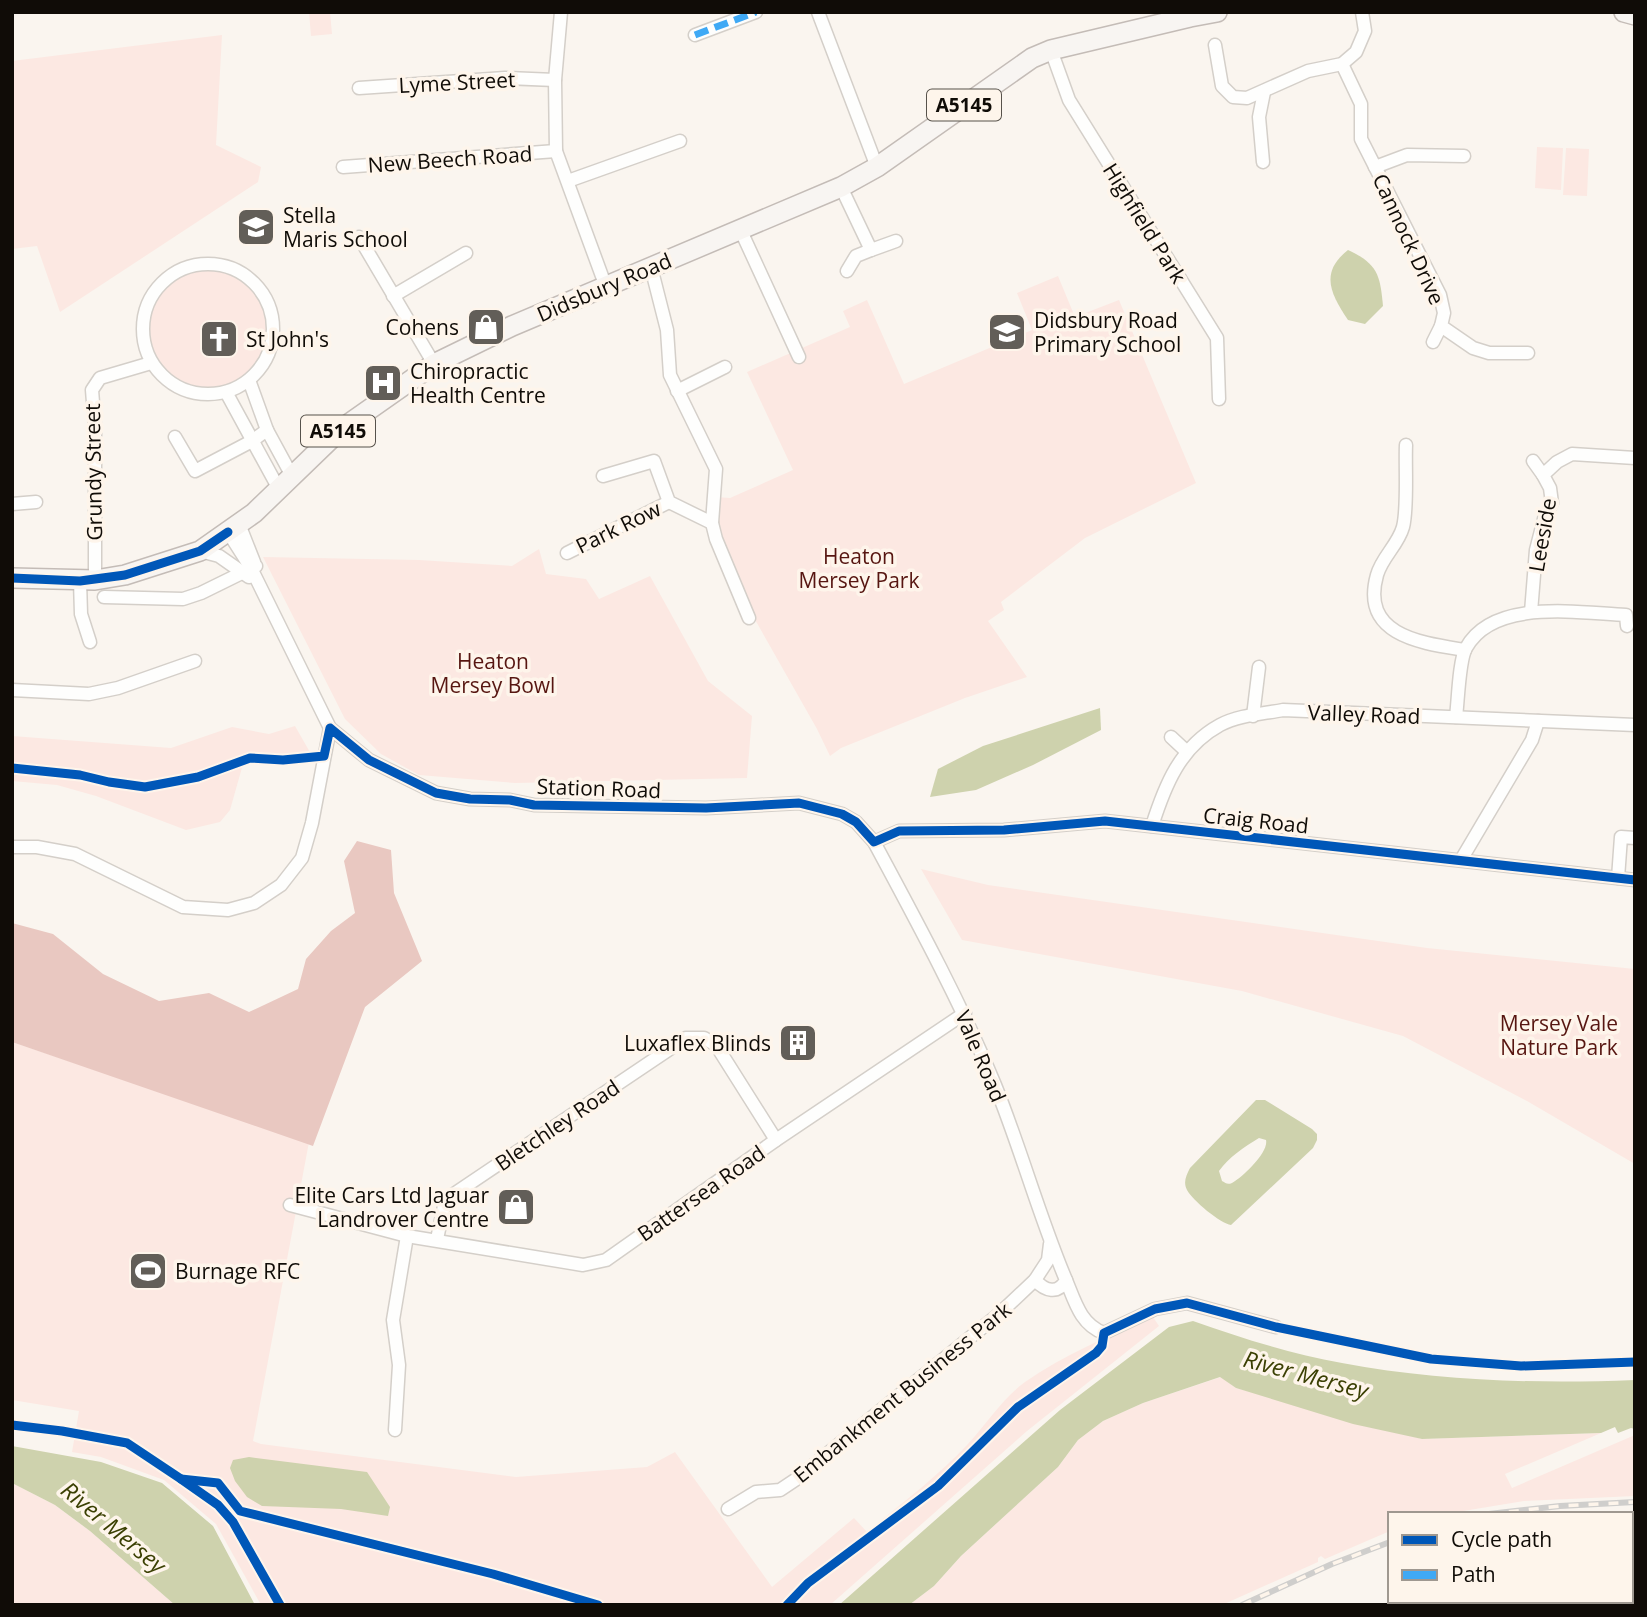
<svg xmlns="http://www.w3.org/2000/svg" width="1647" height="1617" font-family="'Open Sans',sans-serif">
	<style>
		.green { fill: #fce8e2 }
		.forest { fill: #e9c8c1 }
		.water { fill: #ced2ad; fill-rule: evenodd }
		.lines { fill: none; stroke-linecap: round; stroke-linejoin: round }
		.street-casing { stroke: #d4cfc9; stroke-width: 15 }
		.primary-casing { stroke: #c4bcb7; stroke-width: 22 }
		.street { stroke: #fefefd; stroke-width: 12 }
		.primary { stroke: #f8f5f2; stroke-width: 19 }
		.rail-casing { stroke: #cfcecc; stroke-width: 6 }
		.rail { stroke: #fef5eb; stroke-width: 3.5; stroke-dasharray: 10; stroke-linecap: butt }
		.quiet { stroke: #3fa9f5; stroke-width: 7; stroke-dasharray: 14 7; stroke-linecap: butt }
		.cycleway-casing { stroke: #fef5eb; stroke-width: 13 }
		.cycleway { stroke: #0057b8; stroke-width: 9 }
		.labels { text-anchor: middle; dominant-baseline: central; stroke-width: 7; stroke-linejoin: round; paint-order: stroke }
		.shield { fill: #fef5eb; stroke: #57524b; stroke-width: 2 }
		.shield-label { font-size: 19px; font-weight: bold; fill: #100c07 }
		.street-label { font-size: 21px; fill: #100c07; stroke: #fef5eb }
		.poi-label { font-size: 21px; fill: #100c07; stroke: #fef5eb; text-anchor: start }
		.park-label { font-size: 21px; fill: #571611; stroke: #fef5eb }
		.water-label { font-size: 23px; font-style: italic; fill: #3b4003; stroke: #fef5eb }
	</style>
	<rect width="100%" height="100%" fill="#faf5ef"/>
	<g class="green">
		<polygon points="309,12 330,12 332,34 311,36"/>
		<polygon points="222,35 216,145 261,167 258,182 60,312 37,246 12,249 12,61"/>
		<polygon points="1537,147 1563,148 1561,190 1535,188"/>
		<polygon points="1566,148 1589,149 1587,196 1563,195"/>
		<circle cx="208" cy="329" r="59"/>
		<polygon points="1058,276 1075,317 1119,300 1196,483 1085,538 1001,602 1004,610 988,621 1027,677 965,698 841,748 830,756 817,729 753,616 718,537 716,497 730,498 793,470 747,372 850,327 843,311 867,300 904,384 1032,330 1017,293"/>
		<polygon points="539,549 546,574 586,579 599,599 650,576 708,681 752,716 747,778 515,783 419,775 381,754 345,719 263,557 419,560 512,566"/>
		<polygon points="295,726 311,754 298,756 248,753 191,775 152,782 100,777 78,771 12,762 12,736 171,748 232,727 269,734"/>
		<polygon points="243,764 230,810 220,822 186,830 96,796 57,785 12,781 12,773 80,779 107,786 145,790 197,783"/>
		<polygon points="921,869 988,885 1427,948 1635,969 1635,1164 1527,1101 1403,1036 1242,991 962,940"/>
		<path d="M 12,1042 L 309,1142 L 253,1441 L 261,1444 L 516,1477 L 647,1467 L 675,1452 L 772,1587 L 854,1518 L 867,1532 C 901,1504 937,1477 967,1445 C 987,1424 1002,1399 1025,1382 C 1065,1354 1109,1336 1153,1317 L 1159,1326 L 1027,1431 L 830,1605 L 261,1605 L 216,1524 L 164,1480 L 101,1457 L 72,1452 L 79,1411 L 12,1400 Z"/>
		<polygon points="1221,1377 1236,1388 1422,1439 1601,1433 1505,1474 1512,1488 1635,1435 1635,1496 1524,1501 1445,1514 1390,1514 1390,1531 1325,1559 1321,1556 1318,1558 1318,1562 1222,1605 909,1605 934,1586 961,1556 1058,1467 1078,1440 1103,1421 1143,1403"/>
		<polygon points="12,1483 55,1505 90,1531 175,1605 12,1605"/>
	</g>
	<polygon class="forest" points="357,841 391,850 394,893 422,961 365,1007 313,1146 12,1042 12,923 53,934 103,974 159,1001 209,993 249,1012 298,989 306,959 331,931 355,913 344,861"/>
	<g class="water">
		<path d="M 1348,250 C 1378,264 1380,275 1383,306 L 1365,324 L 1348,320 C 1331,294 1319,273 1348,250 Z"/>
		<polygon points="1100,708 1101,730 1033,765 976,790 930,797 938,769 983,746"/>
		<path d="M 1256,1100 L 1265,1100 L 1312,1129 L 1317,1134 L 1317,1140 L 1313,1148 L 1231,1225 C 1221,1224 1192,1200 1187,1190 C 1183,1182 1186,1176 1190,1168 ZM 1259,1138 L 1266,1140 C 1269,1152 1243,1177 1232,1183 C 1227,1185 1226,1183 1222,1181 L 1219,1171 C 1229,1157 1244,1147 1259,1138 Z"/>
		<path d="M 1193,1321 C 1241,1338 1291,1354 1342,1363 C 1437,1381 1538,1384 1635,1380 L 1635,1429 L 1631,1428 L 1618,1433 L 1615,1427 L 1601,1433 L 1422,1439 L 1353,1424 L 1236,1388 L 1220,1377 L 1143,1403 L 1103,1421 L 1078,1440 L 1058,1467 L 961,1556 L 934,1586 L 909,1605 L 839,1605 L 1060,1410 L 1169,1327 Z"/>
		<polygon points="12,1446 101,1462 162,1483 213,1526 255,1605 175,1605 90,1531 55,1505 12,1483"/>
		<polygon points="249,1457 367,1472 390,1507 388,1516 341,1509 262,1506 247,1497 235,1481 230,1468 233,1460"/>
	</g>
	<g class="lines">
		<defs>
			<g id="street">
				<polyline points="561,12 555,80 556,151 606,287"/>
				<polyline points="818,12 877,167"/>
				<polyline points="695,35 756,12"/>
				<polyline points="1215,45 1222,86 1233,97 1247,98 1308,71 1342,64 1356,52 1365,31 1362,12"/>
				<polyline points="1051,50 1069,100 1217,338 1219,399"/>
				<polyline points="1342,64 1361,104 1361,139 1440,295 1444,313 1441,326 1473,348 1489,353 1528,353"/>
				<polyline points="359,88 505,78 555,80"/>
				<polyline points="1263,162 1259,117 1264,92"/>
				<polyline points="343,167 556,151"/>
				<polyline points="1375,167 1407,155 1464,156"/>
				<polyline points="568,181 680,141"/>
				<polyline points="841,187 871,250 896,241"/>
				<polyline points="741,231 799,357"/>
				<polyline points="359,237 434,364"/>
				<circle cx="208" cy="329" r="65"/>
				<polyline points="651,267 667,330 670,375 716,469 712,523 716,539 749,618"/>
				<polyline points="847,271 856,256 871,250"/>
				<polyline points="393,296 466,253"/>
				<polyline points="1433,342 1441,326"/>
				<polyline points="249,380 267,430 292,476"/>
				<polyline points="677,391 725,367"/>
				<polyline points="226,392 280,491"/>
				<polyline points="175,437 195,471 252,441 267,430"/>
				<path d="M 1406,445 C 1405,466 1408,508 1403,527 C 1398,545 1382,557 1377,575 C 1360,636 1422,643 1465,650"/>
				<polyline points="1533,461 1543,475"/>
				<polyline points="603,476 654,461 669,502 712,523"/>
				<polyline points="12,504 36,502"/>
				<polyline points="239,524 254,562"/>
				<path d="M 228,532 L 251,568 L 330,728 L 369,760 L 436,793 L 470,799 L 510,800 L 534,805 L 706,808 L 799,803 L 842,814 L 856,822 L 874,842 C 917,922 960,1001 995,1085 C 1021,1149 1039,1216 1066,1280 C 1058,1295 1045,1291 1035,1280"/>
				<polyline points="200,551 219,556 249,577"/>
				<polyline points="567,553 669,502"/>
				<polyline points="95,580 95,427 92,390 100,378 151,363"/>
				<polyline points="80,581 81,614 90,642"/>
				<polyline points="104,597 183,599 201,593 256,566"/>
				<polyline points="1531,612 1536,550 1544,519 1552,503 1550,488 1543,475 1557,462 1572,454 1635,458"/>
				<polyline points="12,690 89,694 118,688 195,661"/>
				<polyline points="1253,716 1259,667"/>
				<path d="M 1456,717 C 1458,702 1459,660 1466,648 C 1493,598 1579,613 1626,615 L 1627,626"/>
				<polyline points="1171,737 1186,751"/>
				<path d="M 1152,826 C 1165,785 1180,747 1220,725 C 1239,715 1262,714 1283,710 L 1635,725"/>
				<polyline points="874,842 899,831 1004,830 1105,821 1635,880"/>
				<polyline points="12,847 37,847 75,854 183,907 228,910 254,903 281,885 302,858 312,823 330,728"/>
				<polyline points="1461,860 1532,740 1538,721"/>
				<polyline points="1618,878 1621,837 1635,838"/>
				<polyline points="290,1205 407,1236 583,1265 606,1260 776,1140 965,1013"/>
				<polyline points="437,1239 444,1206 454,1194 686,1038 704,1038 716,1045 776,1140"/>
				<path d="M 1066,1280 C 1075,1302 1081,1325 1104,1333 L 1155,1309 L 1187,1303 L 1276,1327"/>
				<polyline points="395,1430 399,1365 393,1320 407,1236"/>
				<polyline points="728,1509 756,1492 780,1490 795,1480 999,1314 1035,1280 1048,1260 1050,1244"/>
			</g>
			<g id="primary">
				<polyline points="1624,12 1635,15"/>
				<polyline points="12,578 95,580 125,575 200,551 254,513 340,430 434,364 512,326 841,187 877,167 1032,58 1051,50 1190,17 1217,12"/>
			</g>
		</defs>
		<use href="#street" class="street-casing"/>
		<use href="#primary" class="primary-casing"/>
		<use href="#street" class="street"/>
		<use href="#primary" class="primary"/>
		<defs>
			<g id="rail">
				<polyline points="1489,1514 1560,1506 1635,1502"/>
				<polyline points="1242,1605 1332,1564 1390,1542"/>
			</g>
		</defs>
		<use href="#rail" class="rail-casing"/>
		<use href="#rail" class="rail"/>
		<polyline class="quiet" points="695,35 756,12"/>
		<defs>
			<g id="cycleway">
				<polyline points="12,578 80,581 125,575 200,551 228,532"/>
				<polyline points="12,768 80,775 109,782 145,787 198,777 250,758 283,760 324,756 330,728 369,760 436,793 470,799 510,800 534,805 706,808 799,803 842,814 856,822 874,842 899,831 1004,830 1105,821 1635,880"/>
				<polyline points="12,1425 62,1431 127,1443 181,1479 218,1505 233,1522 280,1605"/>
				<polyline points="181,1479 218,1483 240,1511 493,1574 598,1605"/>
				<polyline points="787,1605 808,1583 938,1486 1018,1407 1096,1353 1102,1346 1104,1333 1155,1309 1187,1303 1276,1327 1431,1359 1521,1366 1635,1362"/>
			</g>
		</defs>
		<use href="#cycleway" class="cycleway-casing"/>
		<use href="#cycleway" class="cycleway"/>
	</g>
	<defs>
		<symbol id="school-square" viewBox="-11 -11 22 22"><rect x="-9" y="-9" width="18" height="18" rx="4" fill="#625e58" stroke="#fef5eb"/><path d="M0-5L7-2L0 1L-7-2ZM-4 1L0 2.5L4 1V4Q0 6-4 4Z" fill="#fff"/></symbol>
		<symbol id="shop-square" viewBox="-11 -11 22 22"><rect x="-9" y="-9" width="18" height="18" rx="4" fill="#625e58" stroke="#fef5eb"/><path d="M-5-2.5h2.3a2.7 3.5 0 0 1 5.4 0H5L5.5 6h-11ZM-1.5-2.5h3a1.5 2.3 0 0 0-3 0Z" fill="#fff"/></symbol>
		<symbol id="church-square" viewBox="-11 -11 22 22"><rect x="-9" y="-9" width="18" height="18" rx="4" fill="#625e58" stroke="#fef5eb"/><path d="M-1.2-6h2.4v3.5h3.3v2.4h-3.3V6h-2.4V-.1h-3.3v-2.4h3.3Z" fill="#fff"/></symbol>
		<symbol id="hospital-square" viewBox="-11 -11 22 22"><rect x="-9" y="-9" width="18" height="18" rx="4" fill="#625e58" stroke="#fef5eb"/><path d="M-5-5h3v3.5h4V-5h3V5h-3V1.5h-4V5h-3Z" fill="#fff"/></symbol>
		<symbol id="building-square" viewBox="-11 -11 22 22"><rect x="-9" y="-9" width="18" height="18" rx="4" fill="#625e58" stroke="#fef5eb"/><path d="M-4-6H4V6H1V3H-1V6H-4ZM-2.5-4.3h1.7v1.8h-1.7ZM.8-4.3h1.7v1.8H.8ZM-2.5-1h1.7V.8h-1.7ZM.8-1h1.7V.8H.8Z" fill="#fff"/></symbol>
		<symbol id="stadium-square" viewBox="-11 -11 22 22"><rect x="-9" y="-9" width="18" height="18" rx="4" fill="#625e58" stroke="#fef5eb"/><path d="M0-5a6.5 5 0 1 0 0 10a6.5 5 0 1 0 0-10ZM-3.5-1.8h7v3.6h-7Z" fill="#fff"/></symbol>
	</defs>
	<g fill-rule="evenodd">
		<use href="#school-square" x="234" y="205" width="44" height="44"/>
		<use href="#shop-square" x="464" y="305" width="44" height="44"/>
		<use href="#school-square" x="985" y="310" width="44" height="44"/>
		<use href="#church-square" x="197" y="317" width="44" height="44"/>
		<use href="#hospital-square" x="361" y="361" width="44" height="44"/>
		<use href="#building-square" x="776" y="1021" width="44" height="44"/>
		<use href="#shop-square" x="494" y="1185" width="44" height="44"/>
		<use href="#stadium-square" x="126" y="1249" width="44" height="44"/>
	</g>
	<g class="labels">
		<g class="shield">
			<rect x="927" y="89.5" width="74" height="31" rx="5"/>
			<rect x="301" y="415.5" width="74" height="31" rx="5"/>
		</g>
		<g class="shield-label">
			<text x="964" y="105">A5145</text>
			<text x="338" y="431">A5145</text>
		</g>
		<g class="street-label">
			<text transform="translate(457 82) rotate(-3)">Lyme Street</text>
			<text transform="translate(450 159) rotate(-4)">New Beech Road</text>
			<text transform="translate(1145 223) rotate(58)">Highfield Park</text>
			<text transform="translate(1409 239) rotate(65)">Cannock Drive</text>
			<text transform="translate(604 287) rotate(-23)">Didsbury Road</text>
			<text transform="translate(93 472) rotate(-91)">Grundy Street</text>
			<text transform="translate(618 527) rotate(-26)">Park Row</text>
			<text transform="translate(1542 535) rotate(-80)">Leeside</text>
			<text transform="translate(1364 714) rotate(2)">Valley Road</text>
			<text transform="translate(599 788) rotate(2)">Station Road</text>
			<text transform="translate(1256 820) rotate(6)">Craig Road</text>
			<text transform="translate(981 1056) rotate(67)">Vale Road</text>
			<text transform="translate(557 1125) rotate(-34)">Bletchley Road</text>
			<text transform="translate(701 1193) rotate(-35)">Battersea Road</text>
			<text transform="translate(902 1392) rotate(-39)">Embankment Business Park</text>
		</g>
		<g class="poi-label">
			<text x="283" y="215">Stella<tspan x="283" dy="24">Maris School</tspan></text>
			<text x="1034" y="320">Didsbury Road<tspan x="1034" dy="24">Primary School</tspan></text>
			<text x="459" y="327" text-anchor="end">Cohens</text>
			<text x="246" y="339">St John's</text>
			<text x="410" y="371">Chiropractic<tspan x="410" dy="24">Health Centre</tspan></text>
			<text x="771" y="1043" text-anchor="end">Luxaflex Blinds</text>
			<text x="489" y="1195" text-anchor="end">Elite Cars Ltd Jaguar<tspan x="489" dy="24">Landrover Centre</tspan></text>
			<text x="175" y="1271">Burnage RFC</text>
		</g>
		<g class="park-label">
			<text x="859" y="556">Heaton<tspan x="859" dy="24">Mersey Park</tspan></text>
			<text x="493" y="661">Heaton<tspan x="493" dy="24">Mersey Bowl</tspan></text>
			<text x="1559" y="1023">Mersey Vale<tspan x="1559" dy="24">Nature Park</tspan></text>
		</g>
		<g class="water-label">
			<text transform="translate(1306 1374) rotate(15)">River Mersey</text>
			<text transform="translate(114 1527) rotate(40)">River Mersey</text>
		</g>
	</g>
	<rect width="1647" height="1617" fill="none" stroke="#100c07" stroke-width="28"/>
	<rect x="1388" y="1512" width="245" height="91" fill="#fef5eb" stroke="#9f9890" stroke-width="2"/>
	<rect x="1402" y="1535" width="35" height="10" fill="#0057b8" stroke="#9f9890" stroke-width="2"/>
	<text x="1451" y="1547" font-size="21" fill="#100c07">Cycle path</text>
	<rect x="1402" y="1570" width="35" height="10" fill="#3fa9f5" stroke="#9f9890" stroke-width="2"/>
	<text x="1451" y="1582" font-size="21" fill="#100c07">Path</text>
</svg>
